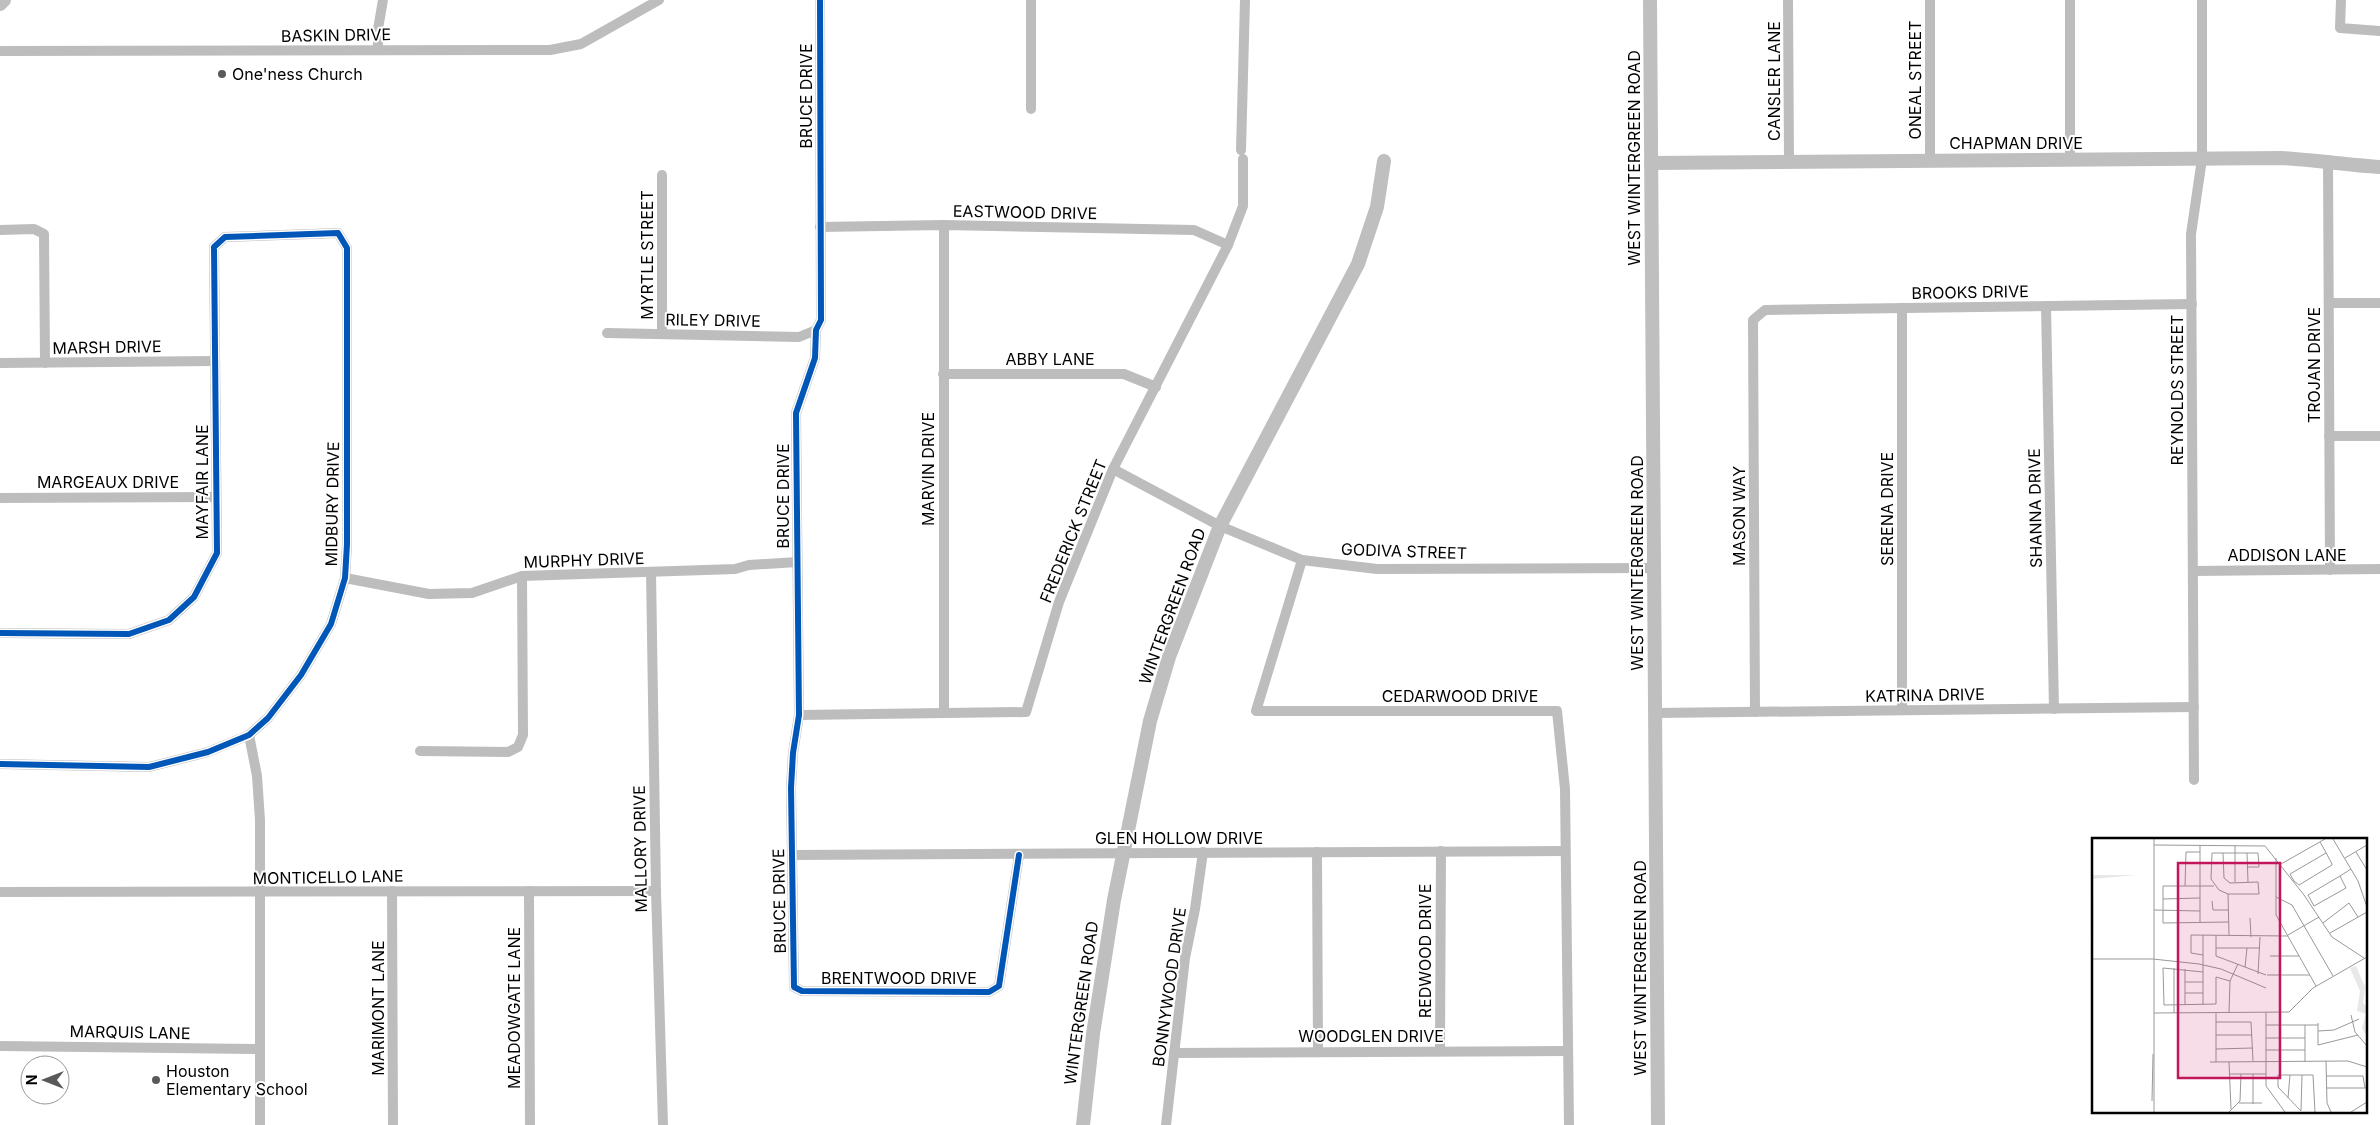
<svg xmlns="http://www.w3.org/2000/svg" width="2380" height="1125" font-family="Inter,sans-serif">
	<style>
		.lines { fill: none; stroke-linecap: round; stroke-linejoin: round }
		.street { stroke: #bdbdbd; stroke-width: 10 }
		.secondary { stroke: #bfbfbf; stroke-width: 14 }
		.cycleway-casing { stroke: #fff; stroke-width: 9 }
		.cycleway { stroke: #0057b8; stroke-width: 6 }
		.poi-dot { fill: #595959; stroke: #fff; stroke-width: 2 }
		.labels { text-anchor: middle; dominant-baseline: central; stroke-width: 4; stroke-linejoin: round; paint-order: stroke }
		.street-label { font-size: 16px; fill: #000; stroke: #fff }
		.poi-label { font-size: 16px; fill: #000; stroke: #fff; text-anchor: start }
		.inset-road { fill: none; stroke: #999; stroke-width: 1 }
		.view { fill: #c2185b; fill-opacity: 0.15; stroke: #c2185b; stroke-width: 2.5 }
		.inset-edge { fill: none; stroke: #000; stroke-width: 2.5 }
	</style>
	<rect width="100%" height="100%" fill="#fff"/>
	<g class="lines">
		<g class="street">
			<polyline points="820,0 821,320 816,330 815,358 796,413 799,715 793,753 791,788 794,987 802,991 989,992 999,986 1019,855"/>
			<polyline points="1031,0 1031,109"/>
			<polyline points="1788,0 1789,162"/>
			<polyline points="1930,0 1930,161"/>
			<polyline points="2070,0 2070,160"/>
			<polyline points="2341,0 2340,28 2380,31"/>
			<polyline points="378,49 378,29 383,0"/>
			<polyline points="0,51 550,50 581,44 659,0"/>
			<polyline points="1241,150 1245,0"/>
			<polyline points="2328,160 2330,570"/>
			<polyline points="662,175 662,334"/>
			<polyline points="820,227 944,225 1194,230 1228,245"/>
			<polyline points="0,230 34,229 44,234 45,363"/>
			<polyline points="2329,303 2380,303"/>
			<polyline points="2046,306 2054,709"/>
			<polyline points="1902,308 1902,710"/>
			<polyline points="607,333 799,337 816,330"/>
			<polyline points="0,363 215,361"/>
			<polyline points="943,374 1124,374 1156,387"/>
			<polyline points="2329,436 2380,436"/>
			<polyline points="1113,469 1220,526 1302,560 1377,569 1655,568"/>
			<polyline points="0,498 216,497"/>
			<polyline points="1302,560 1256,711 1557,711 1565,789 1569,1125"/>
			<polyline points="2193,571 2380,569"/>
			<polyline points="651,572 656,891 663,1125"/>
			<polyline points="345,578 429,594 472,593 522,576 735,569 749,565 797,562"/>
			<polyline points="0,633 129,634 169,620 194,597 217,553 214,247 225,237 338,233 347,248 347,544 345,578 331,624 301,675 268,718 249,735 208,752 149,767 0,764"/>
			<polyline points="944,712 944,225"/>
			<polyline points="1755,712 1753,320 1765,310 2192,304"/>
			<polyline points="1656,713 2194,707"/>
			<polyline points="799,715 1026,712 1059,602 1113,469 1228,245 1243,206 1243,159"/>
			<polyline points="249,735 257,776 260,820 260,1125"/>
			<polyline points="420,751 508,752 518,747 523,735 522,576"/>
			<polyline points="2194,780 2191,234 2202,159 2202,0"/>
			<polyline points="1317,852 1318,1052"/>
			<polyline points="792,855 1565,851"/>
			<polyline points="392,891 393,1125"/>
			<polyline points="529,891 530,1125"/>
			<polyline points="0,892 656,891"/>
			<polyline points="0,1046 260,1049"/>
			<polyline points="1440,1051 1441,851"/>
			<polyline points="1174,1053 1567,1051"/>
			<polyline points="1166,1125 1185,958 1195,909 1203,852"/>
		</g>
		<g class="secondary">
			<polyline points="1650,0 1658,1125"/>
			<polyline points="0,4 4,0"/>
			<path d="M 1651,163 L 2282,158 C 2315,160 2347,165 2380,167"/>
			<polyline points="1083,1125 1093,1034 1114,900 1150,721 1169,657 1220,526 1358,264 1377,207 1384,161"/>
		</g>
		<defs>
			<g id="cycleway">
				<polyline points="820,0 821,320 816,330 815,358 796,413 799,715 793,753 791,788 794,987 802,991 989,992 999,986 1019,855"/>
				<polyline points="0,633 129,634 169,620 194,597 217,553 214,247 225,237 338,233 347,248 347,544 345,578 331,624 301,675 268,718 249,735 208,752 149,767 0,764"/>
			</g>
		</defs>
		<use href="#cycleway" class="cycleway-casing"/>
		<use href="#cycleway" class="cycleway"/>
	</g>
	<g class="poi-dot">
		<circle cx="222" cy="74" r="5"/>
		<circle cx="156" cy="1080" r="5"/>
	</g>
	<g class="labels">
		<g class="street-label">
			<text transform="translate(336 35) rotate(-1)">BASKIN DRIVE</text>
			<text transform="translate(1915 80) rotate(-90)">ONEAL STREET</text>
			<text transform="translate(1774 81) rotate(-90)">CANSLER LANE</text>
			<text transform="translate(806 96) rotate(-90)">BRUCE DRIVE</text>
			<text x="2016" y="143">CHAPMAN DRIVE</text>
			<text transform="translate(1634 158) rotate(-90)">WEST WINTERGREEN ROAD</text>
			<text transform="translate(1025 212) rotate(1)">EASTWOOD DRIVE</text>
			<text transform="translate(647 255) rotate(-90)">MYRTLE STREET</text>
			<text transform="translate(1970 292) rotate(-1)">BROOKS DRIVE</text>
			<text transform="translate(713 320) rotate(1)">RILEY DRIVE</text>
			<text transform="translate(107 347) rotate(-1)">MARSH DRIVE</text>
			<text x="1050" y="359">ABBY LANE</text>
			<text transform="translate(2314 365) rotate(-90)">TROJAN DRIVE</text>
			<text transform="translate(2177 390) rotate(-90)">REYNOLDS STREET</text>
			<text transform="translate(928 469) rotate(-90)">MARVIN DRIVE</text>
			<text x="108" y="482">MARGEAUX DRIVE</text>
			<text transform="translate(202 482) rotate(-90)">MAYFAIR LANE</text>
			<text transform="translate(783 496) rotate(-90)">BRUCE DRIVE</text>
			<text transform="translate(332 504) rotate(-89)">MIDBURY DRIVE</text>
			<text transform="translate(2035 508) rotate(-91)">SHANNA DRIVE</text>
			<text transform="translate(1887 509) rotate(-90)">SERENA DRIVE</text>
			<text transform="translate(1739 516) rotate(-90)">MASON WAY</text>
			<text transform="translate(1073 531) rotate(-68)">FREDERICK STREET</text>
			<text transform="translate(1404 551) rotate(2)">GODIVA STREET</text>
			<text x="2287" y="555">ADDISON LANE</text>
			<text transform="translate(584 560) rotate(-2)">MURPHY DRIVE</text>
			<text transform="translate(1637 563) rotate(-90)">WEST WINTERGREEN ROAD</text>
			<text transform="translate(1172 606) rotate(-70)">WINTERGREEN ROAD</text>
			<text transform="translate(1925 695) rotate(-1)">KATRINA DRIVE</text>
			<text x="1460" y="696">CEDARWOOD DRIVE</text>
			<text x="1179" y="838">GLEN HOLLOW DRIVE</text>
			<text transform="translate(640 849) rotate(-91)">MALLORY DRIVE</text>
			<text transform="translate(328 877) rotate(-1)">MONTICELLO LANE</text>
			<text transform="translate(779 901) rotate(-91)">BRUCE DRIVE</text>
			<text transform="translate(1425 951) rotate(-90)">REDWOOD DRIVE</text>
			<text transform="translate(1640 968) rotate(-90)">WEST WINTERGREEN ROAD</text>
			<text x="899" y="978">BRENTWOOD DRIVE</text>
			<text transform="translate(1169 987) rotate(-82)">BONNYWOOD DRIVE</text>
			<text transform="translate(1081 1003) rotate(-82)">WINTERGREEN ROAD</text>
			<text transform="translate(378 1008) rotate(-90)">MARIMONT LANE</text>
			<text transform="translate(514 1008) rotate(-90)">MEADOWGATE LANE</text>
			<text transform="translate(130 1032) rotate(1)">MARQUIS LANE</text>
			<text x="1371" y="1036">WOODGLEN DRIVE</text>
		</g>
		<g class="poi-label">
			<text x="232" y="74">One'ness Church</text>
			<text x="166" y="1071">Houston<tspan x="166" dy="18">Elementary School</tspan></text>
		</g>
	</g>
	<g transform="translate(2092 838)">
		<rect width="275" height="275" fill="#fff"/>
		<path d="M 0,37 L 44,37 L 1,41 L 2,120 Z" fill="#e8e8e8"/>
		<path d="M 264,128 L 273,149 L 271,165 L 275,169 L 275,199 L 270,190 L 274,176 L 265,173 L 268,153 L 258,130 Z" fill="#e8e8e8"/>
		<path class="inset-road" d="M 62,1 L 62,274M 241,1 L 266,43 L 275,69M 228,4 L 231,9 L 240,26 L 240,27 L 207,47 L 202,43 L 198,36 L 234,15M 62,7 L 173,8 L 212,57 L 240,99 L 272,120M 108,7 L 108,84M 143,7 L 143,44M 264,14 L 275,32M 131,15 L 132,40 L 138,45 L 166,44 L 167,56 L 136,56 L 127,52 L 119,41 L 120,15 L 166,15 L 167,29 L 155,29M 155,15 L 156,44M 184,20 L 184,77 L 224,148M 253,20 L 275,7M 189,26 L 233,1M 248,38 L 254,50 L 222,68 L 216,57 L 248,38 L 259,31M 93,48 L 94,14 L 108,14M 122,48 L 71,48 L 71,85 L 137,84M 136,56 L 137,97M 184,59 L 200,67 L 241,138M 71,61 L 108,60M 120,63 L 121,72 L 136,72M 62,72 L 108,73M 158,80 L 159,99M 231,85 L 257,65 L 266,79M 238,95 L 275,74M 111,97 L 111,167M 124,97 L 124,118 L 174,137M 196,97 L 227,79M 124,110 L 168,110M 111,117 L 99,115 L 99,97 L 196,98M 178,118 L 207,118M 0,121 L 61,121 L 107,126 L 129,131 L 174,150M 153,129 L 155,110M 82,130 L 82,175M 93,131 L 93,167M 111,134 L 71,130 L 72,167 L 124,166 L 124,139 L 138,143M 166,136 L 168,99M 175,137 L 218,137M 93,144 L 111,144M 93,155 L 111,155M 174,174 L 174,248 L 193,274M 62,175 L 197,174 L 221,150 L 275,119M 124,175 L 124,224M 137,175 L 138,143 L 146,126M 259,177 L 263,194 L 275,208M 124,184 L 159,184 L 161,223M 226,185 L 226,207 L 266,197M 174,187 L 226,187M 226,193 L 242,192 L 267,181M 124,197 L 160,197M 174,200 L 213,200M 124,211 L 161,210M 174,212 L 213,212M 234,223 L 235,265 L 239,274M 118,224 L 256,223 L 275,229M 137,224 L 139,271M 213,224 L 213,187M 137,236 L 174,236M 161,236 L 161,266M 210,237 L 209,273 L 186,249 L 186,237 L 221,237 L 223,274M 234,238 L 271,238 L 273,250M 234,250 L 275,250M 196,260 L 198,237M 60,263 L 61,216M 147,265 L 170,265M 137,274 L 148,263 L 149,236M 259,274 L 275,264"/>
		<path class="view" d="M 86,25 L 188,25 L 188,240 L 86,240 Z"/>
		<rect width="275" height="275" class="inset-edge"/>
	</g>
	<g transform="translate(45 1080) rotate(270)"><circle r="24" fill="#ffffff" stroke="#999999"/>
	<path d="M0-4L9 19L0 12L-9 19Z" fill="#595959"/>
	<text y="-8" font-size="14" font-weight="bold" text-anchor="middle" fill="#000000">N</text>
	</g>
</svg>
